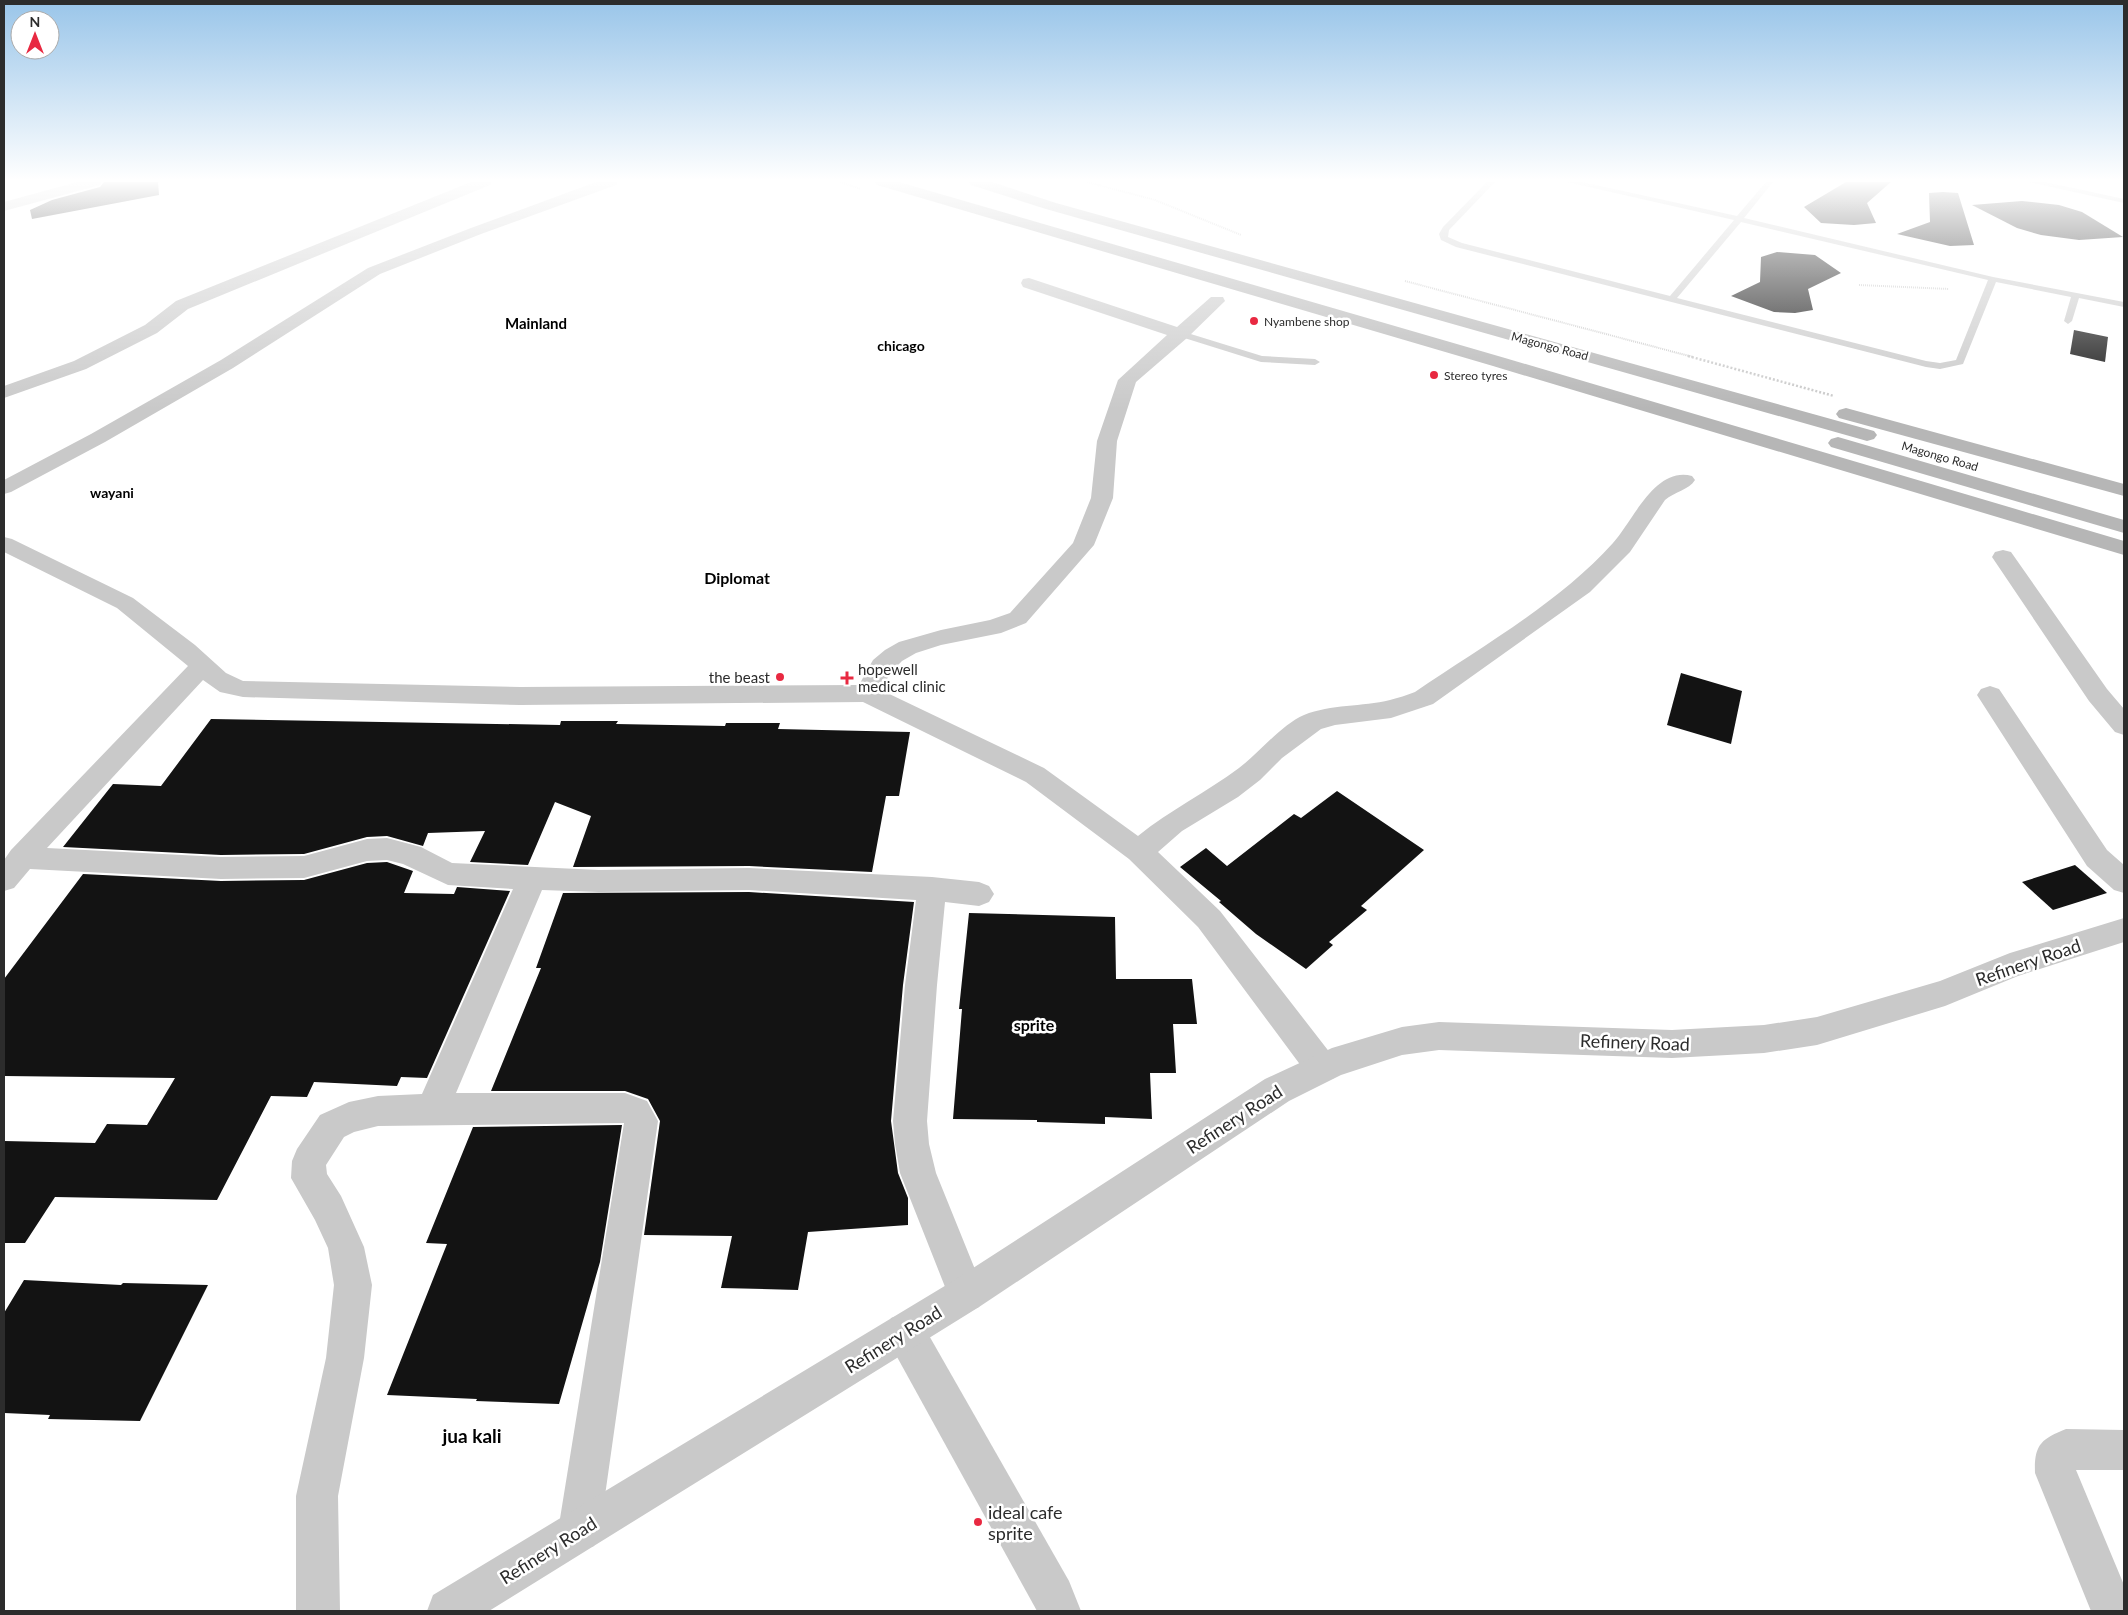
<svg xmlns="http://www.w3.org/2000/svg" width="2128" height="1615" font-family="Lato,sans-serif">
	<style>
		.building { fill: #131313 }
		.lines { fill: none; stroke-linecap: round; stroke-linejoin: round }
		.path-far1 { stroke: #c9c9c9; stroke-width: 2; stroke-dasharray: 1 1; stroke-linecap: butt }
		.path { stroke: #c9c9c9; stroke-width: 2.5; stroke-dasharray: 2 2; stroke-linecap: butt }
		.service { fill: #c9c9c9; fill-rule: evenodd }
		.minor { fill: #c9c9c9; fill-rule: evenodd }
		.tertiary { fill: #c9c9c9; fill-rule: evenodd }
		.secondary { fill: #b6b6b6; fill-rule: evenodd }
		.poi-dot { fill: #e82941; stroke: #fff; stroke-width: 2 }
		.labels { text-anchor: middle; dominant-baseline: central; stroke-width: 5; stroke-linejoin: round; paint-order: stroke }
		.far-poi-label { font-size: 12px; fill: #2c2c2c; stroke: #fff; text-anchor: start }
		.far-street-label { font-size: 12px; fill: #2c2c2c; stroke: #fff }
		.far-neighbourhood-label { font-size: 14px; font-weight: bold; fill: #000; stroke: #fff }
		.far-quarter-label { font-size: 15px; font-weight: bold; fill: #000; stroke: #fff }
		.poi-label { font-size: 15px; fill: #2c2c2c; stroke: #fff; text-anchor: start }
		.neighbourhood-label { font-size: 16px; font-weight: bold; fill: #000; stroke: #fff }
		.near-street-label { font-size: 18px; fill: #2c2c2c; stroke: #fff }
		.near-poi-label { font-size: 18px; fill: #2c2c2c; stroke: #fff; text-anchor: start }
		.near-neighbourhood-label { font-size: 19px; font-weight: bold; fill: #000; stroke: #fff }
	</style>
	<rect width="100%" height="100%" fill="#fff"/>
	<g class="building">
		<polygon points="104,182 158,182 159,195 32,219 30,210 52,200 100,187"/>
		<polygon points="1846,182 1891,182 1867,203 1876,223 1854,225 1821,223 1804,207"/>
		<polygon points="1943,192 1958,193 1974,245 1950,246 1897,234 1930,222 1929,193"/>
		<polygon points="2022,201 2059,205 2082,212 2123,237 2079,240 2041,235 2017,228 1972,205"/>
		<polygon points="1777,252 1815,255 1841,273 1808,289 1813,310 1795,313 1774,312 1731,296 1760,282 1761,257"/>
		<polygon points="2074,330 2108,337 2105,362 2070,354"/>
		<polygon points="1681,673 1742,691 1731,744 1667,725"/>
		<polygon points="211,719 560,725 561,721 618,721 616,724 725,726 726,723 780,723 778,729 910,732 899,796 886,796 872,872 749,866 573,867 591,816 555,802 528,865 470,862 485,831 428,833 423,846 387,836 367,837 304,854 221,855 63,847 113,784 161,786"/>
		<polygon points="1337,791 1424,850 1361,906 1367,910 1329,942 1333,945 1306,969 1256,934 1219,902 1221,901 1180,867 1206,848 1227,866 1294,814 1301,818"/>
		<polygon points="387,862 413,871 404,893 454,894 457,887 510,891 427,1078 401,1077 397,1086 314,1082 307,1097 271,1096 217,1200 55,1197 25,1243 4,1243 4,1141 95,1143 107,1124 147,1125 175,1078 4,1076 4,979 83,874 221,881 304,880 367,863"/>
		<polygon points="2075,865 2107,893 2053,910 2022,882"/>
		<polygon points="749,892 914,902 903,985 891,1121 898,1173 908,1198 908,1225 808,1232 798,1290 721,1288 732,1236 644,1235 660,1121 648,1099 625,1091 491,1091 541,968 536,968 563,893"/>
		<polygon points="969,913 1115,917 1116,979 1192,979 1197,1024 1173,1024 1176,1073 1150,1073 1152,1119 1105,1117 1105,1124 1037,1122 1037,1120 953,1119 962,1009 959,1009"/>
		<polygon points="622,1125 600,1262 559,1404 476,1401 477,1399 387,1395 447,1244 426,1243 473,1127"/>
		<polygon points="24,1280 121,1285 123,1283 208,1285 140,1421 48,1419 50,1415 4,1413 4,1313"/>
	</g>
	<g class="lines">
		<g class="path-far1">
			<polyline points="840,182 861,189"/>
			<polyline points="1087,182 1155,200 1241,235"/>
			<polyline points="1405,281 1693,357"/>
			<polyline points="1859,285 1949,289"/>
		</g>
		<polyline class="path" points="1688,356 1834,396"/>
		<g class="service">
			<path d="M 1487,182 L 1495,182 L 1449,230 L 1448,237 L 1462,243 L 1670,296 L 1734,220 L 1567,182 L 1582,182 L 1737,216 L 1766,182 L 1773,182 L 1744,218 L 1993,277 L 2124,302 L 2124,307 L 2079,298 L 2072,321 L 2068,324 L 2064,321 L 2071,297 L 1996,282 L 1963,364 L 1940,369 L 1926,367 L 1456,247 L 1441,240 L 1439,234 L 1443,227 ZM 1741,222 L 1988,280 L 1956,360 L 1940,363 L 1926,361 L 1677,298 Z"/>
			<polygon points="2029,182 2045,182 2124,199 2124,203"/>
			<polygon points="1181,331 1262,356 1315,359 1320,362 1315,365 1261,362 1178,336 1178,332"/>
		</g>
		<g class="minor">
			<polygon points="77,182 102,182 100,185 4,211 4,202"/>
			<polygon points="471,182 492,182 490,185 188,309 157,333 86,369 4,398 4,386 74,361 145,325 176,301"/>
			<polygon points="596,182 618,182 616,185 481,234 380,274 233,368 105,442 11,492 4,494 4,480 91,434 221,360 368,268 471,228"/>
			<path d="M 1029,278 L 1177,327 L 1211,297 L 1223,297 L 1225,301 L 1187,338 L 1136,382 L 1117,441 L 1113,498 L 1094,545 L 1026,623 L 1001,633 L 941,645 L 916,653 L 902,661 L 891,672 L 881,690 L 1044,768 L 1138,836 C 1170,810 1207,792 1239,768 C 1259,753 1281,725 1304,715 C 1331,704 1362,707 1390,700 C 1398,698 1407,695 1415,692 C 1482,646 1559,603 1613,543 C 1633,521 1655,466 1692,476 L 1695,480 C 1689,490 1674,492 1665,500 L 1630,552 L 1590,592 L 1433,704 L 1391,718 L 1335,725 L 1321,729 L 1282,758 L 1260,780 L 1238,797 L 1182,831 L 1158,852 L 1220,911 L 1334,1058 L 1338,1068 L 1334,1078 L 1322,1083 L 1310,1078 L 1198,927 L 1129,859 L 1026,782 L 863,702 L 520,705 L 243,697 L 220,692 L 203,680 L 47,848 L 221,857 L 304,856 L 367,839 L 387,838 L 421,847 L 452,863 L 599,870 L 749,868 L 932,877 L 979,882 L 989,886 L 994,894 L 989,902 L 979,906 L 945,902 L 937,985 L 927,1121 L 929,1144 L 936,1173 L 985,1294 L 979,1307 L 966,1313 L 953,1307 L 900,1173 L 895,1144 L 893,1121 L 905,985 L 916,900 L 749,890 L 599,892 L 542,890 L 456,1093 L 625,1093 L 647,1101 L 658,1121 L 600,1531 L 594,1546 L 579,1552 L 564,1546 L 558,1531 L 624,1123 L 378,1126 L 354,1132 L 344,1137 L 326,1165 L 327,1174 L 341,1196 L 364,1247 L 372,1285 L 364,1358 L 338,1496 L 340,1611 L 296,1611 L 296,1496 L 326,1358 L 334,1285 L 328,1248 L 315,1220 L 291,1178 L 292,1161 L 297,1149 L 320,1115 L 349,1102 L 378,1096 L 422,1094 L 513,889 L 448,885 L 403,864 L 387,860 L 367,861 L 304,878 L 221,879 L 30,869 L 14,888 L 4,891 L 4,860 L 11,850 L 188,666 L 117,608 L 4,552 L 4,537 L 12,539 L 133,598 L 195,645 L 226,673 L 243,681 L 520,687 L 859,685 L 873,660 L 885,650 L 899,642 L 941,630 L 990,620 L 1010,613 L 1073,543 L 1091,498 L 1097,441 L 1118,380 L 1167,335 L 1023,287 L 1021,283 L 1023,279 Z"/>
			<polygon points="2003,550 2011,552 2107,689 2124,709 2124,735 2115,732 2089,701 1992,557 1995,552"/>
			<polygon points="1990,686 1999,689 2107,850 2124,865 2124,893 2114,890 2087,866 1977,695 1981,689"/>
			<polygon points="905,1313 919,1318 1069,1581 1081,1611 1037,1611 891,1346 886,1332 891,1318"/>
			<path d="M 2066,1429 L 2124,1430 L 2124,1470 L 2076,1470 L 2124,1585 L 2124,1611 L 2091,1611 L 2035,1473 C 2034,1445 2041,1439 2066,1429 Z"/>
		</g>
		<polygon class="tertiary" points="2124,918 2124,942 2018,976 1945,1006 1817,1045 1764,1053 1672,1058 1439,1050 1402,1055 1341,1075 1289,1101 979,1307 489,1611 427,1611 433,1595 953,1281 1265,1079 1332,1048 1402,1027 1439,1022 1672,1030 1764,1025 1817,1017 1940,981 2010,953"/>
		<g class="secondary">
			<polygon points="875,182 899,182 1505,358 2124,541 2124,555 1493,366 877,185"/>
			<polygon points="969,182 992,182 1056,203 1874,431 1877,435 1874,439 1867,441 1860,439 1046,209 971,185"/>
			<polygon points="1846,408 2124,484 2124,496 1839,418 1836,414 1839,410"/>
			<polygon points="1838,437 2124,520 2124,533 1831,447 1828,443 1831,439"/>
		</g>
	</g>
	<linearGradient id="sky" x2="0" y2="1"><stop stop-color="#99c5e9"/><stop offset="0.44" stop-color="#fff"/><stop offset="1" stop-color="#fff" stop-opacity="0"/></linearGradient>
	<rect width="2128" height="409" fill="url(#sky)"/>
	<g class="poi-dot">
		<circle cx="1254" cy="321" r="5"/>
		<circle cx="1434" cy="375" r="5"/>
		<circle cx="780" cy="677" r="5"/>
		<path d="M844.5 670.5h5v5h5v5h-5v5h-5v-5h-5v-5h5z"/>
		<circle cx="978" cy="1522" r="5"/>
	</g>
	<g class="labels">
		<g class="far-poi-label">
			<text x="1264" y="321">Nyambene shop</text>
			<text x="1444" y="375">Stereo tyres</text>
		</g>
		<g class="far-street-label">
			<text transform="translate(1550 346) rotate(15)">Magongo Road</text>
			<text transform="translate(1940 456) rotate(16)">Magongo Road</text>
		</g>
		<g class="far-neighbourhood-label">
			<text x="901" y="345">chicago</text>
			<text x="112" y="492">wayani</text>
		</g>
		<g class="far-quarter-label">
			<text x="536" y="323">Mainland</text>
		</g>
		<g class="poi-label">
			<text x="858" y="669">hopewell<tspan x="858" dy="17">medical clinic</tspan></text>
			<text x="770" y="677" text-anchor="end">the beast</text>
		</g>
		<g class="neighbourhood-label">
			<text x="737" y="577">Diplomat</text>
			<text x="1034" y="1024">sprite</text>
		</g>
		<g class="near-street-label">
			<text transform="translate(2028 962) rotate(-19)">Refinery Road</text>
			<text transform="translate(1635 1042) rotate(2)">Refinery Road</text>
			<text transform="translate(1234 1119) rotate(-33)">Refinery Road</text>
			<text transform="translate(893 1339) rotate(-32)">Refinery Road</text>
			<text transform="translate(548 1550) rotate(-32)">Refinery Road</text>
		</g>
		<g class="near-poi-label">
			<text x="988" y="1512">ideal cafe<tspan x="988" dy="21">sprite</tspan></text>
		</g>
		<g class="near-neighbourhood-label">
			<text x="472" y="1435">jua kali</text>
		</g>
	</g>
	<rect width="2128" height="1615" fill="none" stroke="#2c2c2c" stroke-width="10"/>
	<g transform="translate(35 35)"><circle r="24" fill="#ffffff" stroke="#ababab"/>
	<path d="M0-4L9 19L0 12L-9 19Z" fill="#e82941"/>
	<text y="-8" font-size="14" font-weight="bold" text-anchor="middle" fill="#2c2c2c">N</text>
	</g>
</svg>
